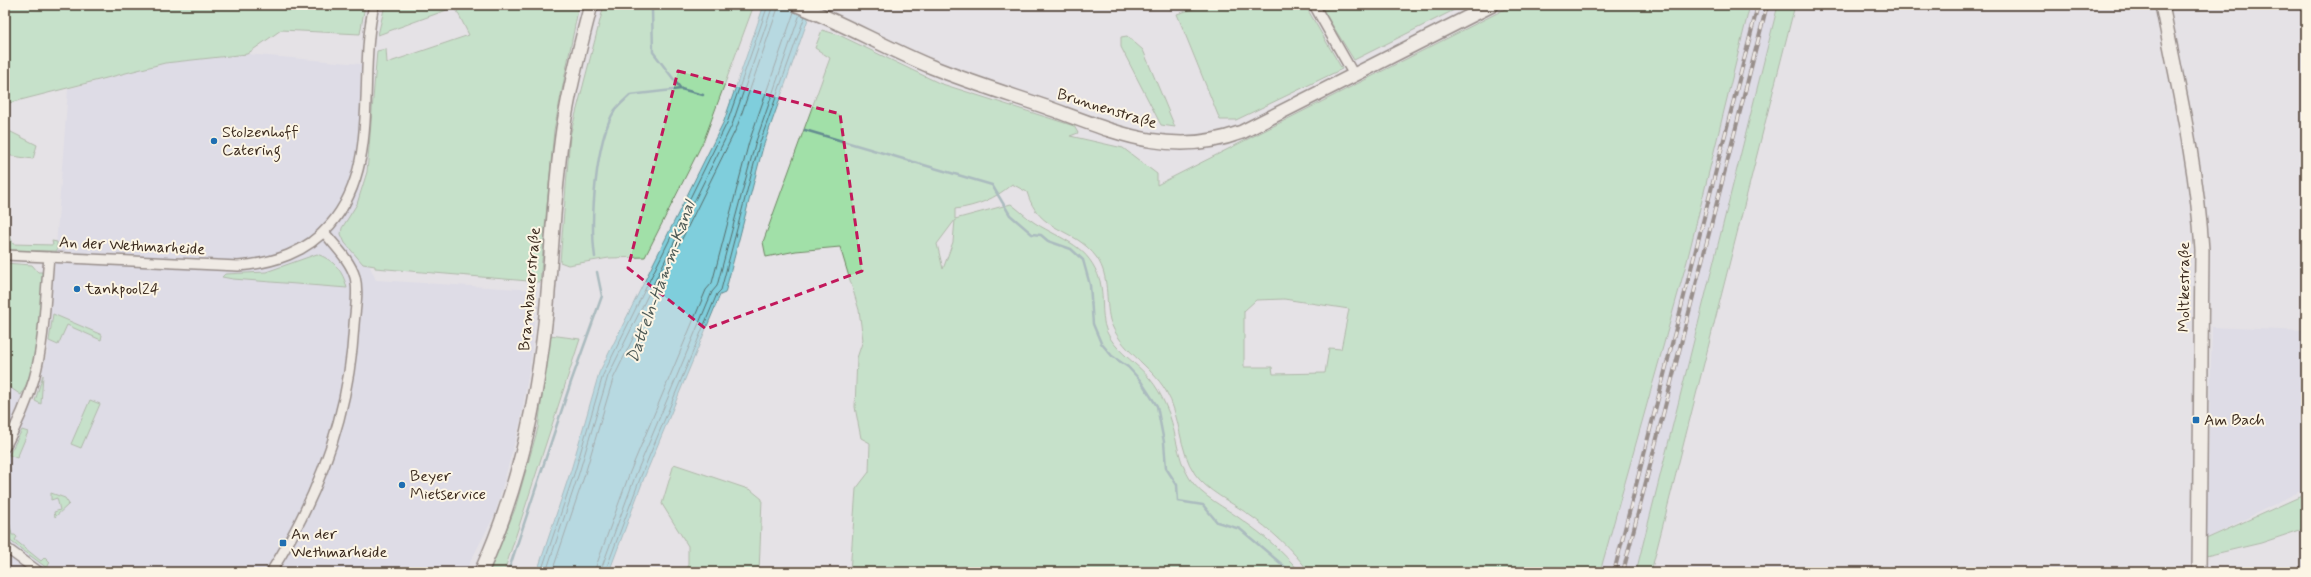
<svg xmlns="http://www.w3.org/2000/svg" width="2311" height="577" font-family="Mynerve,sans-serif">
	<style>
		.built { fill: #d5d5e6 }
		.green { fill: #a1e0a8; stroke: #6e8563; fill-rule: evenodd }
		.water { fill: #7fcedc; stroke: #648c90 }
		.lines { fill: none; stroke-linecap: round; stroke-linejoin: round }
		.shore { stroke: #566c6a; stroke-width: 1 }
		.stream { stroke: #648c90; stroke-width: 2.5 }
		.street-casing { stroke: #3b2a1e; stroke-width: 12 }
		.secondary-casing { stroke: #3b2a1e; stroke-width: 16 }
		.street { stroke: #fcf5e5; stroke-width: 9 }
		.secondary { stroke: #fcf5e5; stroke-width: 13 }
		.rail-casing { stroke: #3b2a1e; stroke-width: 4 }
		.rail { stroke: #fcf5e5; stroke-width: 2.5; stroke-dasharray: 8; stroke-linecap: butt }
		.marked { fill: none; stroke: #c2185b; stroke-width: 3; stroke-dasharray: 8 5; stroke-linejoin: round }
		.poi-dot { fill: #1f6fb2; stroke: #fcf5e5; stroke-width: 1.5 }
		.labels { text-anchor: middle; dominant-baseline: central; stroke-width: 4; stroke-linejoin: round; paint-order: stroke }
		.street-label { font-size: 16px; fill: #3b2a1e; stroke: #fcf5e5 }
		.poi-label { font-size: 16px; fill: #3b2a1e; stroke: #fcf5e5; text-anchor: start }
		.water-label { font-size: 17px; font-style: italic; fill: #4f5b57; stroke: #fcf5e5 }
	</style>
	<rect width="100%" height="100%" fill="#e5e2e6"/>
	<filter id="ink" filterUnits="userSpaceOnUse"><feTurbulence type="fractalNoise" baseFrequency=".025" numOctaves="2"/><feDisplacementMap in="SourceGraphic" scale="8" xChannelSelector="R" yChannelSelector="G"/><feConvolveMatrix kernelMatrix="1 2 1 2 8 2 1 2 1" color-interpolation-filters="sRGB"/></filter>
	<g filter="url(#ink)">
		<g class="built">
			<polygon points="1750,5 1778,5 1636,572 1600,572 1655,378"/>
			<polygon points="247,54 361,64 359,242 376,280 537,290 531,359 520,423 495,514 465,572 5,572 5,384 34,404 48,350 68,89 165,63"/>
			<polygon points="2212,327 2306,331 2306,488 2206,539"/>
		</g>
		<g class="green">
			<polygon points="5,5 365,5 360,34 281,30 247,54 165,63 5,104"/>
			<polygon points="385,5 579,5 554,130 540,282 375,268 375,266 363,264 345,243 341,234 342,228 357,204 367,172 377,51 386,49 387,63 469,35 455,7 378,35"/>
			<polygon points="604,5 754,5 704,140 645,257 609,258 568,265 560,262 570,136"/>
			<polygon points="1205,5 1305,5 1342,69 1236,120 1220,120 1177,14"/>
			<polygon points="1320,5 1464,5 1354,60"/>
			<path d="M 1513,5 L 1750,5 L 1687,261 L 1600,572 L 1309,572 C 1293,550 1270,529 1248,514 C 1231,502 1207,491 1195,474 C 1178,449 1181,416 1166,391 C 1151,365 1119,350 1110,320 C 1105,300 1110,277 1097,258 C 1074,226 1039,234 1027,192 L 1012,184 C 995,199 977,206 955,209 L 955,219 L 1011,204 C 1019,210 1027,218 1035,223 C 1064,241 1089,245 1100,281 C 1105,300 1099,321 1110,338 C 1120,354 1138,364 1150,379 C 1156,386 1161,395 1165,404 C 1177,428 1175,456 1190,479 C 1202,497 1225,507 1242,520 C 1264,535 1283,552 1300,572 L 850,572 L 856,489 L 869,472 L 870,443 L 861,438 L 855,407 L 857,358 L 863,340 L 859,310 L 840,247 L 796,251 L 766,257 L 763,242 L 830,58 L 815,48 L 822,30 L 839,35 L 939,83 L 1074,126 L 1078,133 L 1070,136 L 1123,148 L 1157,174 L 1157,185 ZM 955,220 L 953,242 L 943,269 L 937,244 ZM 1284,299 L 1349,309 L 1341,349 L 1329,348 L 1325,373 L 1273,374 L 1272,367 L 1244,367 L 1244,311 L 1256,300 Z"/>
			<polygon points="1778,5 1795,5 1651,572 1636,572"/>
			<polygon points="1127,36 1143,50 1175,127 1161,125 1121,47 1121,37"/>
			<polygon points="5,129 37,145 33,159 5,155"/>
			<polygon points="5,233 10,236 13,244 53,245 52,241 57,242 57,251 5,250"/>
			<path d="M 317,254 C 334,260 343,271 347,288 L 233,279 L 222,277 L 225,274 L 266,272 Z"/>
			<path d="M 5,263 L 32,265 L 38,272 L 42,272 L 43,280 C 39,318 40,362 21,395 L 5,384 Z"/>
			<polygon points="53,314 102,335 101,340 67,325 58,345 49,341"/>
			<polygon points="550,335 580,339 504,572 489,572 515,509 538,428"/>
			<polygon points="43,375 41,404 35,401"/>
			<polygon points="90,400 100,404 81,448 71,444"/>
			<polygon points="22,430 28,432 17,458 9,455"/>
			<polygon points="674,464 751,490 762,499 759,572 688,572 688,546 662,504"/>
			<polygon points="51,493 65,498 69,504 55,517 54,512 60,510 57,498 51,500"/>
			<polygon points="2306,494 2306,528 2261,543 2206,556 2206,539"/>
			<polygon points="5,503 12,535 15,535 17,537 15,540 41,561 45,557 50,562 47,568 5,537"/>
		</g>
		<polygon class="water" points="764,5 813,5 763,147 725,293 720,295 644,478 609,572 537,572 571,470 599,373 724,121"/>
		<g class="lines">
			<g class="shore">
				<polyline points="541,572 575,471 603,375 727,123 768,5"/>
				<polyline points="546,572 579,473 608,376 732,125 773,5"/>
				<polyline points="552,572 585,474 613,379 737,127 779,5"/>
				<polyline points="594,572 630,472 706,290 712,283 749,142 794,12"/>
				<polyline points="600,572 636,474 712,292 717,286 755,144 800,14"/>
				<polyline points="605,572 641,476 717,294 721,290 759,145 805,16"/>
			</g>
			<g class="stream">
				<polyline points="654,5 652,10 653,52 681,89"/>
				<polyline points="805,130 992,185 1010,215 1032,234 1041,235 1048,241 1071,249 1083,260 1090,285 1093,324 1101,343 1112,356 1128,367 1140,380 1157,406 1164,442 1166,468 1177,485 1178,501 1203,505 1217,522 1240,529 1291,572"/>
				<path d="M 595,257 C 590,222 595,141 615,110 C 619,105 625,100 630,95 L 681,89 L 703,95"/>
				<polyline points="508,572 571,382 602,296 597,272"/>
			</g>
			<defs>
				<g id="street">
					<polyline points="1314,5 1354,75"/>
					<path d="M 5,255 L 238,266 C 274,263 306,253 330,225 C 382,165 357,77 374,5"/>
					<path d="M 5,447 C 17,425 27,403 34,379 C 45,340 45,298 49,257"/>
					<polyline points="5,547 39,572"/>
					<path d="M 271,572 C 319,496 349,415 354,325 C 355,310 359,292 355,277 C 350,260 334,245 324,232"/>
				</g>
				<g id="secondary">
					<path d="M 797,5 C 843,23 886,48 932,67 C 969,82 1008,94 1046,107 C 1112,131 1170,159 1242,132 L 1492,5"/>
					<path d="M 2162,5 C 2178,86 2197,167 2202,250 L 2199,572"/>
					<path d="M 481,572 C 518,491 537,403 546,315 C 552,253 554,190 563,129 C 570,87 580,46 591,5"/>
				</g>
			</defs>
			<use href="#street" class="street-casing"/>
			<use href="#secondary" class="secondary-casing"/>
			<use href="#street" class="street"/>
			<use href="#secondary" class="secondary"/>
			<defs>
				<g id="rail">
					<polyline points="1614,572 1758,5"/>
					<polyline points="1623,572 1767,5"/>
				</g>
			</defs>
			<use href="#rail" class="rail-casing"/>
			<use href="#rail" class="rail"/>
		</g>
	</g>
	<path d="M0 0H2311V577H0ZM 678,71 L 840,114 L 862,271 L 706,329 L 628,268 Z" fill="#e5e2e6" fill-opacity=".55" fill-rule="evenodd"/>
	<path class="marked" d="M 678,71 L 840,114 L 862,271 L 706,329 L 628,268 Z"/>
	<g class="poi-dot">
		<circle cx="214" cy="141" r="4"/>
		<circle cx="77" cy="289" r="4"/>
		<rect x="2192" y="416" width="8" height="8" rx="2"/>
		<circle cx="402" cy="485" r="4"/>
		<rect x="279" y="539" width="8" height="8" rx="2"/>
	</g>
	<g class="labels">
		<g class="street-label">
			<text transform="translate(1107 109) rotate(17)">Brunnenstraße</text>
			<text transform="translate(132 246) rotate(3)">An der Wethmarheide</text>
			<text transform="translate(2184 287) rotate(-90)">Moltkestraße</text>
			<text transform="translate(530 289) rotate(-85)">Brambauerstraße</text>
		</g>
		<g class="poi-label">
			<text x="222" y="132">Stolzenhoff<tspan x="222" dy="18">Catering</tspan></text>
			<text x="85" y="289">tankpool24</text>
			<text x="2204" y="420">Am Bach</text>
			<text x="410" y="476">Beyer<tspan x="410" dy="18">Mietservice</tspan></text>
			<text x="291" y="534">An der<tspan x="291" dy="18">Wethmarheide</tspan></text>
		</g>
		<g class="water-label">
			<text transform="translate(661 282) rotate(-70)">Datteln-Hamm-Kanal</text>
		</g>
	</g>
	<rect width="2311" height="577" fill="none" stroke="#fcf5e5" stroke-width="20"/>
	<rect x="10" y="10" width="2291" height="557" fill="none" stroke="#3b2a1e" stroke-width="1.5" filter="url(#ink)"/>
</svg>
